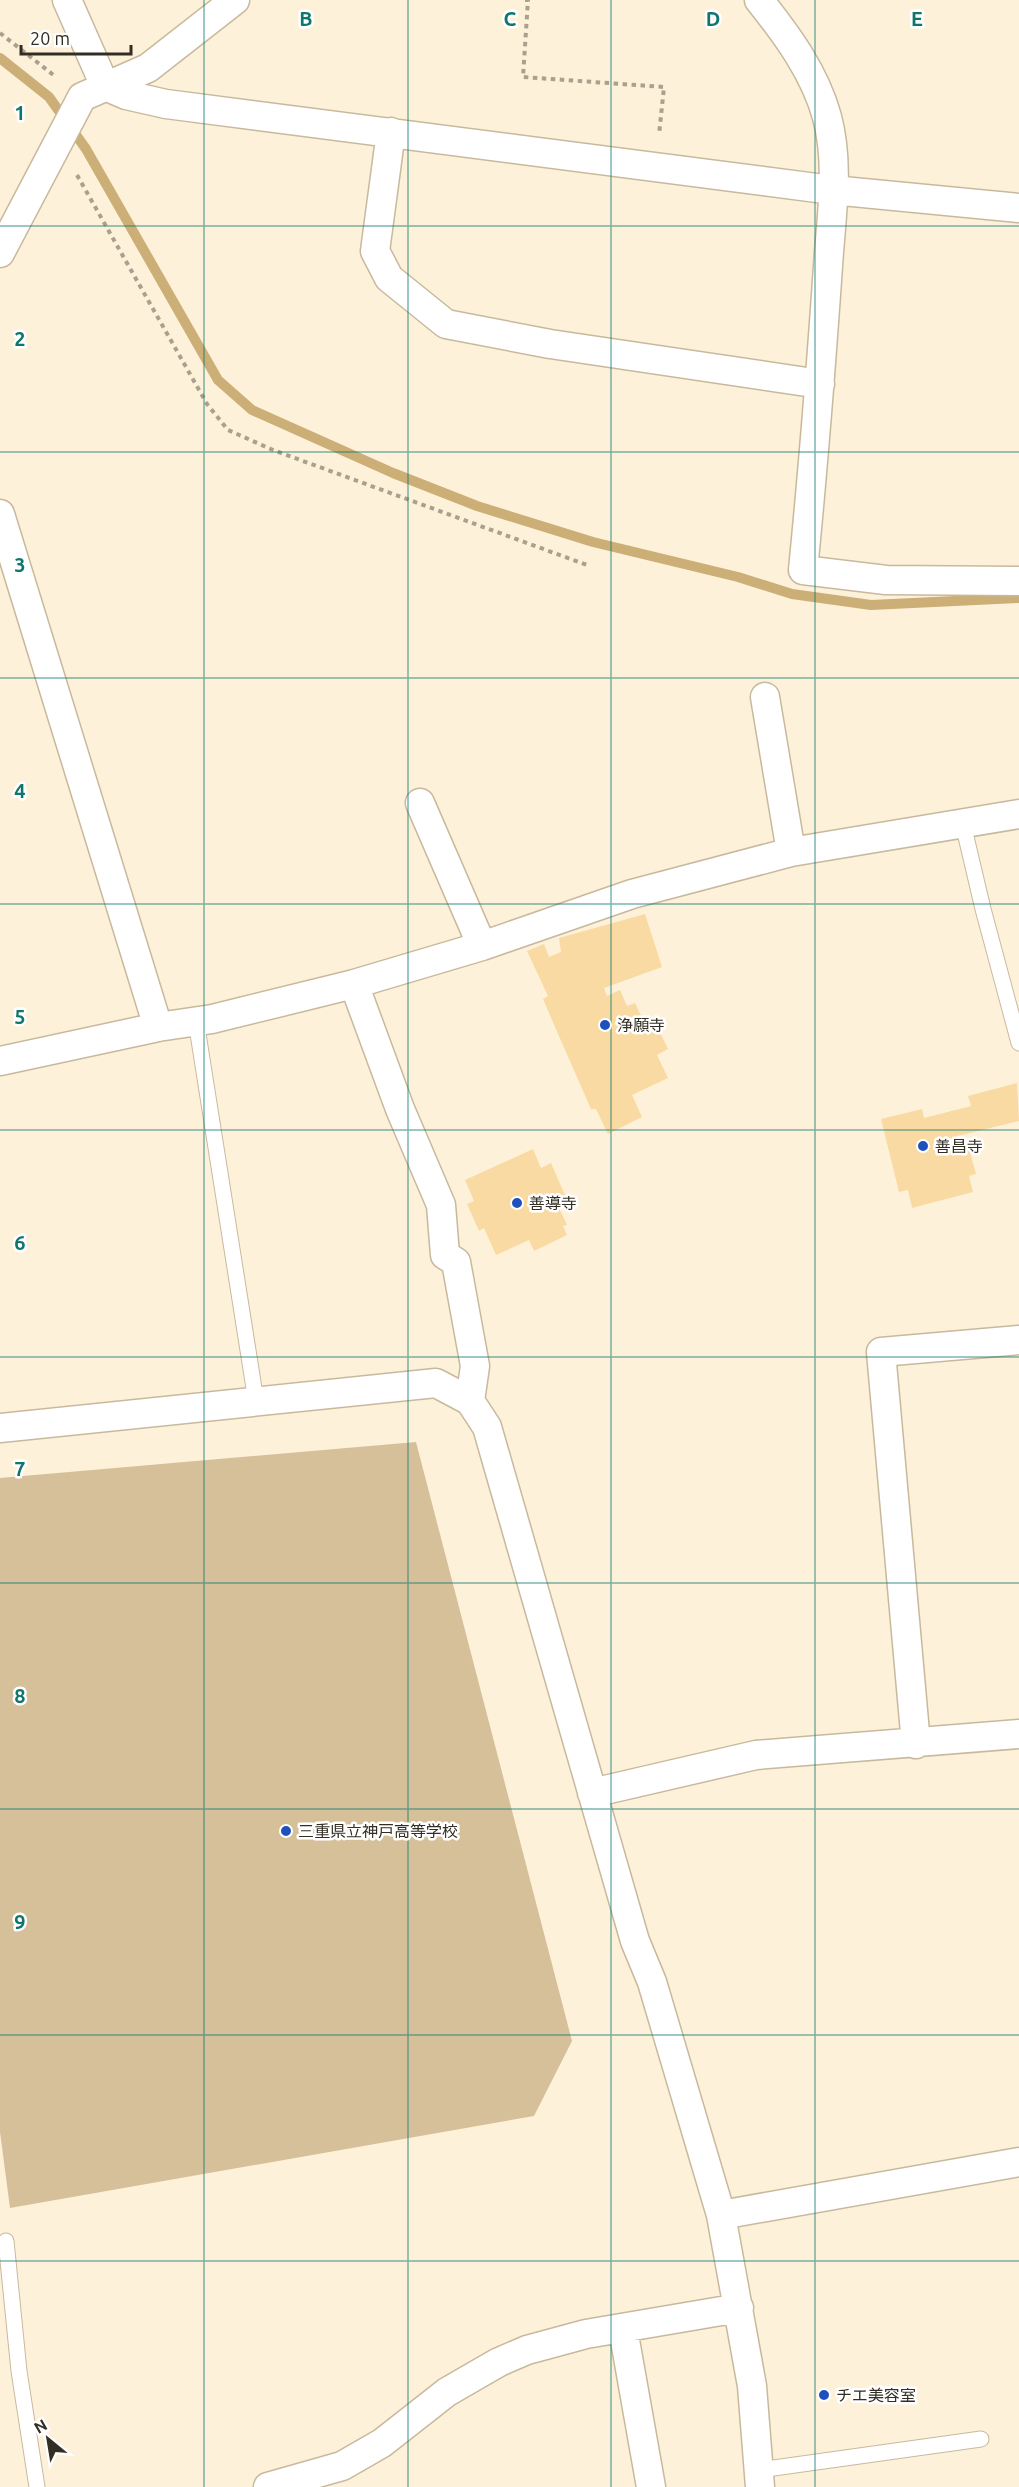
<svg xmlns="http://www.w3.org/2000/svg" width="1019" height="2487" viewBox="0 0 1019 2487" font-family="Ubuntu,'Noto Sans JP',sans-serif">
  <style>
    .green { fill: #d6c099 }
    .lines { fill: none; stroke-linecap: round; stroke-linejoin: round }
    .stream { stroke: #ccae77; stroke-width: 10 }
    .building { fill: #f9daa2 }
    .service-casing { stroke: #c8b99d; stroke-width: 17 }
    .minor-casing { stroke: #c8b99d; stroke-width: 31 }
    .path { stroke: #aaa08e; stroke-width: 4; stroke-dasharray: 4.5 4.5; stroke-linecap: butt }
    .service { stroke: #fff; stroke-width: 15 }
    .minor { stroke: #fff; stroke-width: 28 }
    .grid { fill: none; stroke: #0f766e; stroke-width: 1.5; stroke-opacity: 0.55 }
    .poi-dot { fill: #1e51be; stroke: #fff; stroke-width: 2 }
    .labels { text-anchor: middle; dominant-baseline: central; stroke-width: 5; stroke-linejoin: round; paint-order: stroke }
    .poi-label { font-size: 16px; fill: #332e23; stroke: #fff; text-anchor: start }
    .grid-label { font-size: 20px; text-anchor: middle; font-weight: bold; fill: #0f766e; stroke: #fff; stroke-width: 5; stroke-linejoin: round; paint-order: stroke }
  </style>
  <rect width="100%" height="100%" fill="#fef1da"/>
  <path class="green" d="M416,1442L572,2041L534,2116L10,2208L0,2132V1478Z"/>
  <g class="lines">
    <path class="stream" d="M0,58L49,97L86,149L218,380L252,410L393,473L477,506L593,542L738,577L792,594L871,605L1019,598"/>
  </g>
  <path class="building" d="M645,914L662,967L604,988L607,996L620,990L627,1006L635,1003L644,1022L653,1018L668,1049L657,1055L668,1078L632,1095L642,1117L608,1134L596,1109H591L555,1027L543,999L548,996L527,951L544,944L549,957L561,952L559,938Z
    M1017,1083L1019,1121L957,1136L960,1147L968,1145L976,1174L969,1176L973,1192L912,1208L908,1190L899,1192L881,1119L922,1109L924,1118L971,1106L968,1096Z
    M533,1149L541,1168L551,1163L568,1202L558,1206L567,1225L563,1226L567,1235L534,1251L529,1240L496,1255L484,1228L479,1231L467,1204L474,1201L465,1180Z"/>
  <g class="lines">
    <defs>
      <path id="service" d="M963,824L983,909L1019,1043
        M196,1021L256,1401
        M6,2241L19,2371L37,2487
        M759,2470L981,2439"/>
      <path id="minor" d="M67,0L105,86L126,95L166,104L832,190L1019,208
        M759,0C787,35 815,73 827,117C840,165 831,218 828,266C821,368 813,469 803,570L886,580L1019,581
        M391,132L375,251L389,278L446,324L550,344L820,384
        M0,253L82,97L148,68L235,0
        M0,514L158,1027
        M765,697L791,852
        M420,803L482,946
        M354,984L400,1109L441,1205L445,1255L456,1262L475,1366L470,1401
        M0,1061L158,1027L212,1019L354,984L482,946L632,894L791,852L1019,814
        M0,1428L436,1383L470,1401L487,1427L635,1941L652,1982L721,2215L752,2386L760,2487
        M916,1744L881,1352L1019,1340
        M592,1793L756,1755L1019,1734
        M721,2215L1019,2162
        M623,2329L651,2487
        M268,2487L342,2466L382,2443L447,2392L499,2362L527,2350L586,2334L739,2308"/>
    </defs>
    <use href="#service" class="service-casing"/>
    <use href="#minor" class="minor-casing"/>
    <path class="path" d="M525,0H528L523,77L664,87L659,135
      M0,33L56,77
      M77,175L207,404L228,430L273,450L587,565"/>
    <use href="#service" class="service"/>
    <use href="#minor" class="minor"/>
  </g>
  <path class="grid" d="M204,0V2487M408,0V2487M611,0V2487M815,0V2487M0,226H1019M0,452H1019M0,678H1019M0,904H1019M0,1130H1019M0,1357H1019M0,1583H1019M0,1809H1019M0,2035H1019M0,2261H1019"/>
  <g class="poi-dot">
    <circle cx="605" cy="1025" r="6"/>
    <circle cx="923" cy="1146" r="6"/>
    <circle cx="517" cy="1203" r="6"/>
    <circle cx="286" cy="1831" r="6"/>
    <circle cx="824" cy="2395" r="6"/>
  </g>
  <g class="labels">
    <g class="poi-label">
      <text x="617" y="1025">浄願寺</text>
      <text x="935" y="1146">善昌寺</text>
      <text x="529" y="1203">善導寺</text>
      <text x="298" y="1831">三重県立神戸高等学校</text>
      <text x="836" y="2395">チエ美容室</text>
    </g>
  </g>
  <g class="grid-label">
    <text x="306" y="26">B</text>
    <text x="510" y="26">C</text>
    <text x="713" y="26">D</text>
    <text x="917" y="26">E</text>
    <text x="20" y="120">1</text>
    <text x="20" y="346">2</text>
    <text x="20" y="572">3</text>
    <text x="20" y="798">4</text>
    <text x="20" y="1024">5</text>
    <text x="20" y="1250">6</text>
    <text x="20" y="1476">7</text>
    <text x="20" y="1703">8</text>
    <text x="20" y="1929">9</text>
  </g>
  <g transform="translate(48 2439) rotate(330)" stroke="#ffffff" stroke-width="4.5" paint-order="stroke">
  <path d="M0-4.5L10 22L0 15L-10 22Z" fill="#332e23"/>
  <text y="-9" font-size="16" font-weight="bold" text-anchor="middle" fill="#332e23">N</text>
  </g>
  <path d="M21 45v9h110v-9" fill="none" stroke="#332e23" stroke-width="3"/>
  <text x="30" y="45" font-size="18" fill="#332e23" stroke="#ffffff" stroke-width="4.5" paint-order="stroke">20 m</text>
</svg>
